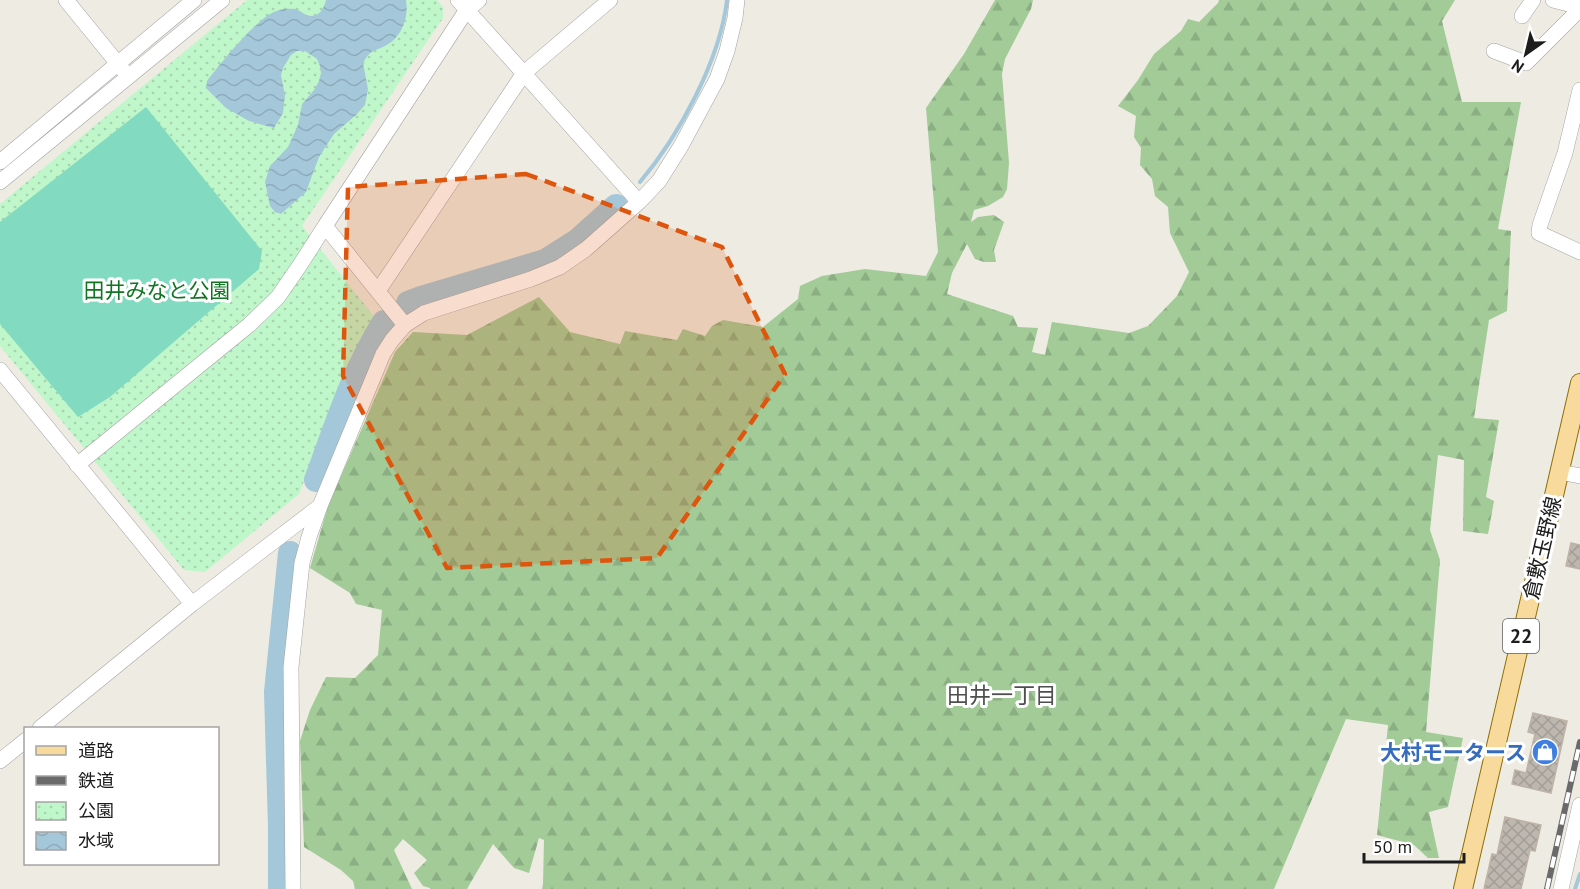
<svg xmlns="http://www.w3.org/2000/svg" width="1580" height="889" viewBox="0 0 1580 889" font-family="'PT Sans','Noto Sans JP',sans-serif">
  <style>
    .forest { fill: url(#forest-firs) }
    .park { fill: url(#park-dots) }
    .pitch { fill: #82dac1 }
    .water { fill: url(#water-waves) }
    .lines { fill: none; stroke-linecap: round; stroke-linejoin: round }
    .stream { stroke: #a4c8d9; stroke-width: 4 }
    .river { stroke: #a4c8d9; stroke-width: 24 }
    .building { fill: url(#building-cross-hatch); stroke: #beb3a5; stroke-width: 1.5 }
    .minor-casing { stroke: #a3a3a3; stroke-width: 16 }
    .major-casing { stroke: #8e6f06; stroke-width: 20 }
    .minor { stroke: #fff; stroke-width: 15 }
    .major { stroke: #f8da9d; stroke-width: 18 }
    .rail-casing { stroke: #6a6a6a; stroke-width: 6 }
    .rail { stroke: #fff; stroke-width: 4; stroke-dasharray: 11; stroke-linecap: butt }
    .marked { fill: #de560d; fill-opacity: 0.2; stroke: #de560d; stroke-width: 4.5; stroke-dasharray: 12 8; stroke-linejoin: round }
    .labels { text-anchor: middle; dominant-baseline: central; stroke-width: 6; stroke-linejoin: round; paint-order: stroke }
    .shield { fill: #fff; stroke: #606060; stroke-width: 1.5 }
    .shield-label { font-size: 20px; font-weight: bold; fill: #1c1c1c }
    .park-label { font-size: 21px; fill: #107522; stroke: #fff }
    .street-label { font-size: 21px; fill: #1c1c1c; stroke: #fff }
    .shop-label { font-size: 21px; font-weight: bold; fill: #366cbe; stroke: #fff; text-anchor: end }
    .neighbourhood-label { font-size: 22px; fill: #4f4f4f; stroke: #fff }
  </style>
  <defs>
    <pattern id="forest-firs" width="22" height="20" patternUnits="userSpaceOnUse" patternTransform="scale(1.5)"><rect width="22" height="20" fill="#a2cb98"/><path d="M5 1l3.5 6h-7zM16 11l3.5 6h-7z" fill="#8bae82"/></pattern>
    <pattern id="park-dots" width="8" height="8" patternUnits="userSpaceOnUse" patternTransform="scale(1.5)"><rect width="8" height="8" fill="#c0f7ca"/><path d="M2 2h.1M6 6h.1" fill="none" stroke="#a4d3ad" stroke-width="1.8" stroke-linecap="round"/></pattern>
    <pattern id="water-waves" width="16" height="10" patternUnits="userSpaceOnUse" patternTransform="scale(1.5)"><rect width="16" height="10" fill="#a4c8d9"/><path d="M0 5q4-4 8 0t8 0" fill="none" stroke="#8dabba"/></pattern>
    <pattern id="building-cross-hatch" width="8" height="8" patternUnits="userSpaceOnUse" patternTransform="scale(1.5)"><rect width="8" height="8" fill="#bdb7af"/><path d="M0 0l8 8M0 8l8-8" fill="none" stroke="#a29d96"/></pattern>
  </defs>
  <rect width="100%" height="100%" fill="#edebe2"/>
  <path class="forest" d="M995,0H1033L1031,9L1005,59L1002,74L1009,163L1007,189L1003,197L988,206L974,210L971,222L978,217L994,215L1004,222L994,250L996,262H984L975,259L967,244L952,273L947,294L1013,316L1018,327L1038,328L1032,352L1045,355L1052,322L1129,333L1148,326L1177,296L1189,272L1170,233L1168,207L1155,196L1152,179L1140,165L1141,148L1134,137L1136,116L1118,106L1138,80L1154,54L1181,31L1188,19L1199,22L1218,3L1219,0H1455L1442,21L1462,102H1521L1498,229L1511,231L1507,311L1489,320L1474,418L1499,420L1486,497L1494,501L1488,534L1463,531L1464,460L1438,455L1430,530L1440,560L1426,732L1463,738L1448,807L1429,812L1439,858H1428L1414,845L1377,835L1388,725L1346,719L1274,889H542L543,884L544,840L539,838L529,873L514,868L493,844L467,889H430V888L423,886L414,873L427,860L403,839L394,850L412,889H355L353,881L341,870L304,847L300,741L310,710L326,677L355,678L378,655L382,610L356,604L350,593L310,568L328,506L395,352L413,332L467,335L539,297L570,332L620,344L625,331L677,340L683,329L705,336L712,326L723,320L763,327L798,299L800,286L822,276L865,269L926,276L938,252L926,108L964,54Z"/>
  <path class="park" d="M247,0H437L443,7V18L302,226L376,319L364,346L310,481H304L299,494L205,572L184,570L0,346V204Z"/>
  <path class="pitch" d="M146,107L262,251L259,269L110,397L78,417L0,324V222Z"/>
  <path class="water" d="M326,0H406C409,17 402,38 385,46C373,52 371,49 363,63L368,89L365,105L356,115L334,134L319,157L306,192L281,214L275,212L270,206L265,182L270,166L288,147L298,125L302,104L314,90L319,81L321,73L320,66L317,59L305,51H297L291,55L283,68L281,75L285,95L283,113L274,128L249,121L226,108L206,88L207,81C220,64 254,22 272,13C278,9 288,8 295,9C300,10 303,14 307,15C318,19 324,9 326,0Z"/>
  <g class="lines">
    <path class="stream" d="M640,182C679,136 720,60 727,0
      M1575,889L1580,874"/>
    <path class="river" d="M408,303L421,298L545,261L578,240L616,206
      M316,480C336,426 353,371 384,322
      M280,889V828L276,692L290,553"/>
  </g>
  <path class="building" d="M1571,543L1580,545V569L1566,566Z
    M1533,713L1567,721L1551,793L1512,784L1515,770L1526,773L1535,734L1528,732Z
    M1505,817L1541,825L1535,851L1530,850L1521,889H1484L1492,854L1497,855Z"/>
  <g class="lines">
    <defs>
      <path id="minor" d="M66,0L123,70
        M458,0L639,202
        M1553,0L1580,7
        M1522,16L1533,0
        M1494,51L1526,63L1580,9
        M1580,90L1565,153L1540,225L1539,233L1580,252
        M0,162L194,0
        M0,182L222,0
        M378,291L524,73L610,0
        M405,325L325,226L466,11L479,0
        M0,370L192,604
        M77,465L249,325L278,297L300,265L325,226
        M1560,472L1580,476
        M40,728L192,604L320,506
        M0,761L26,740
        M293,889L291,667L302,563L309,537L320,506L383,354L392,340L405,325L424,313L531,279L560,267L586,249L639,202L659,181L681,146L717,79L727,51L735,18L737,0
        M1561,889L1580,805"/>
      <path id="major" d="M1463,889L1580,383"/>
    </defs>
    <use href="#minor" class="minor-casing"/>
    <use href="#major" class="major-casing"/>
    <use href="#minor" class="minor"/>
    <use href="#major" class="major"/>
    <defs>
      <path id="rail" d="M1547,889L1580,742"/>
    </defs>
    <use href="#rail" class="rail-casing"/>
    <use href="#rail" class="rail"/>
  </g>
  <path class="marked" d="M526,174L722,247L785,374L657,558L447,568L343,376L348,187Z"/>
  <defs>
    <symbol id="shop-disc" viewBox="-11 -11 22 22"><circle r="9.5" fill="#3f7fe0" stroke="#fff"/><path d="M-5-2.5h2.3a2.7 3.5 0 0 1 5.4 0H5L5.5 6h-11ZM-1.5-2.5h3a1.5 2.3 0 0 0-3 0Z" fill="#fff"/></symbol>
  </defs>
  <g fill-rule="evenodd">
    <use href="#shop-disc" x="1530" y="737" width="30" height="30"/>
  </g>
  <g class="labels">
    <rect class="shield" x="1503" y="619" width="36" height="34" rx="4.5"/>
    <g class="shield-label">
      <text x="1521" y="636">22</text>
    </g>
    <g class="park-label">
      <text x="157" y="290">田井みなと公園</text>
    </g>
    <g class="street-label">
      <text transform="translate(1542 548) rotate(-77)">倉敷玉野線</text>
    </g>
    <g class="shop-label">
      <text x="1526" y="752">大村モータース</text>
    </g>
    <g class="neighbourhood-label">
      <text x="1002" y="695">田井一丁目</text>
    </g>
  </g>
  <rect x="24" y="727" width="195" height="138" fill="#ffffff" stroke="#a4a4a4" stroke-width="1.5"/>
  <rect x="36" y="746" width="30" height="9" fill="#f8da9d" stroke="#a4a4a4" stroke-width="1.5"/>
  <text x="78" y="757" font-size="18" fill="#1c1c1c">道路</text>
  <rect x="36" y="776" width="30" height="9" fill="#6a6a6a" stroke="#a4a4a4" stroke-width="1.5"/>
  <text x="78" y="787" font-size="18" fill="#1c1c1c">鉄道</text>
  <rect x="36" y="802" width="30" height="18" fill="url(#park-dots)" stroke="#a4a4a4" stroke-width="1.5"/>
  <text x="78" y="817" font-size="18" fill="#1c1c1c">公園</text>
  <rect x="36" y="832" width="30" height="18" fill="url(#water-waves)" stroke="#a4a4a4" stroke-width="1.5"/>
  <text x="78" y="847" font-size="18" fill="#1c1c1c">水域</text>
  <g transform="translate(1526 54) rotate(214)" stroke="#ffffff" stroke-width="4.5" paint-order="stroke">
  <path d="M0-4.5L10 22L0 15L-10 22Z" fill="#1c1c1c"/>
  <text y="-9" font-size="16" font-weight="bold" text-anchor="middle" fill="#1c1c1c">N</text>
  </g>
  <path d="M1364 853v9h100v-9" fill="none" stroke="#1c1c1c" stroke-width="3"/>
  <text x="1373" y="853" font-size="18" fill="#1c1c1c" stroke="#ffffff" stroke-width="4.5" paint-order="stroke">50 m</text>
</svg>
